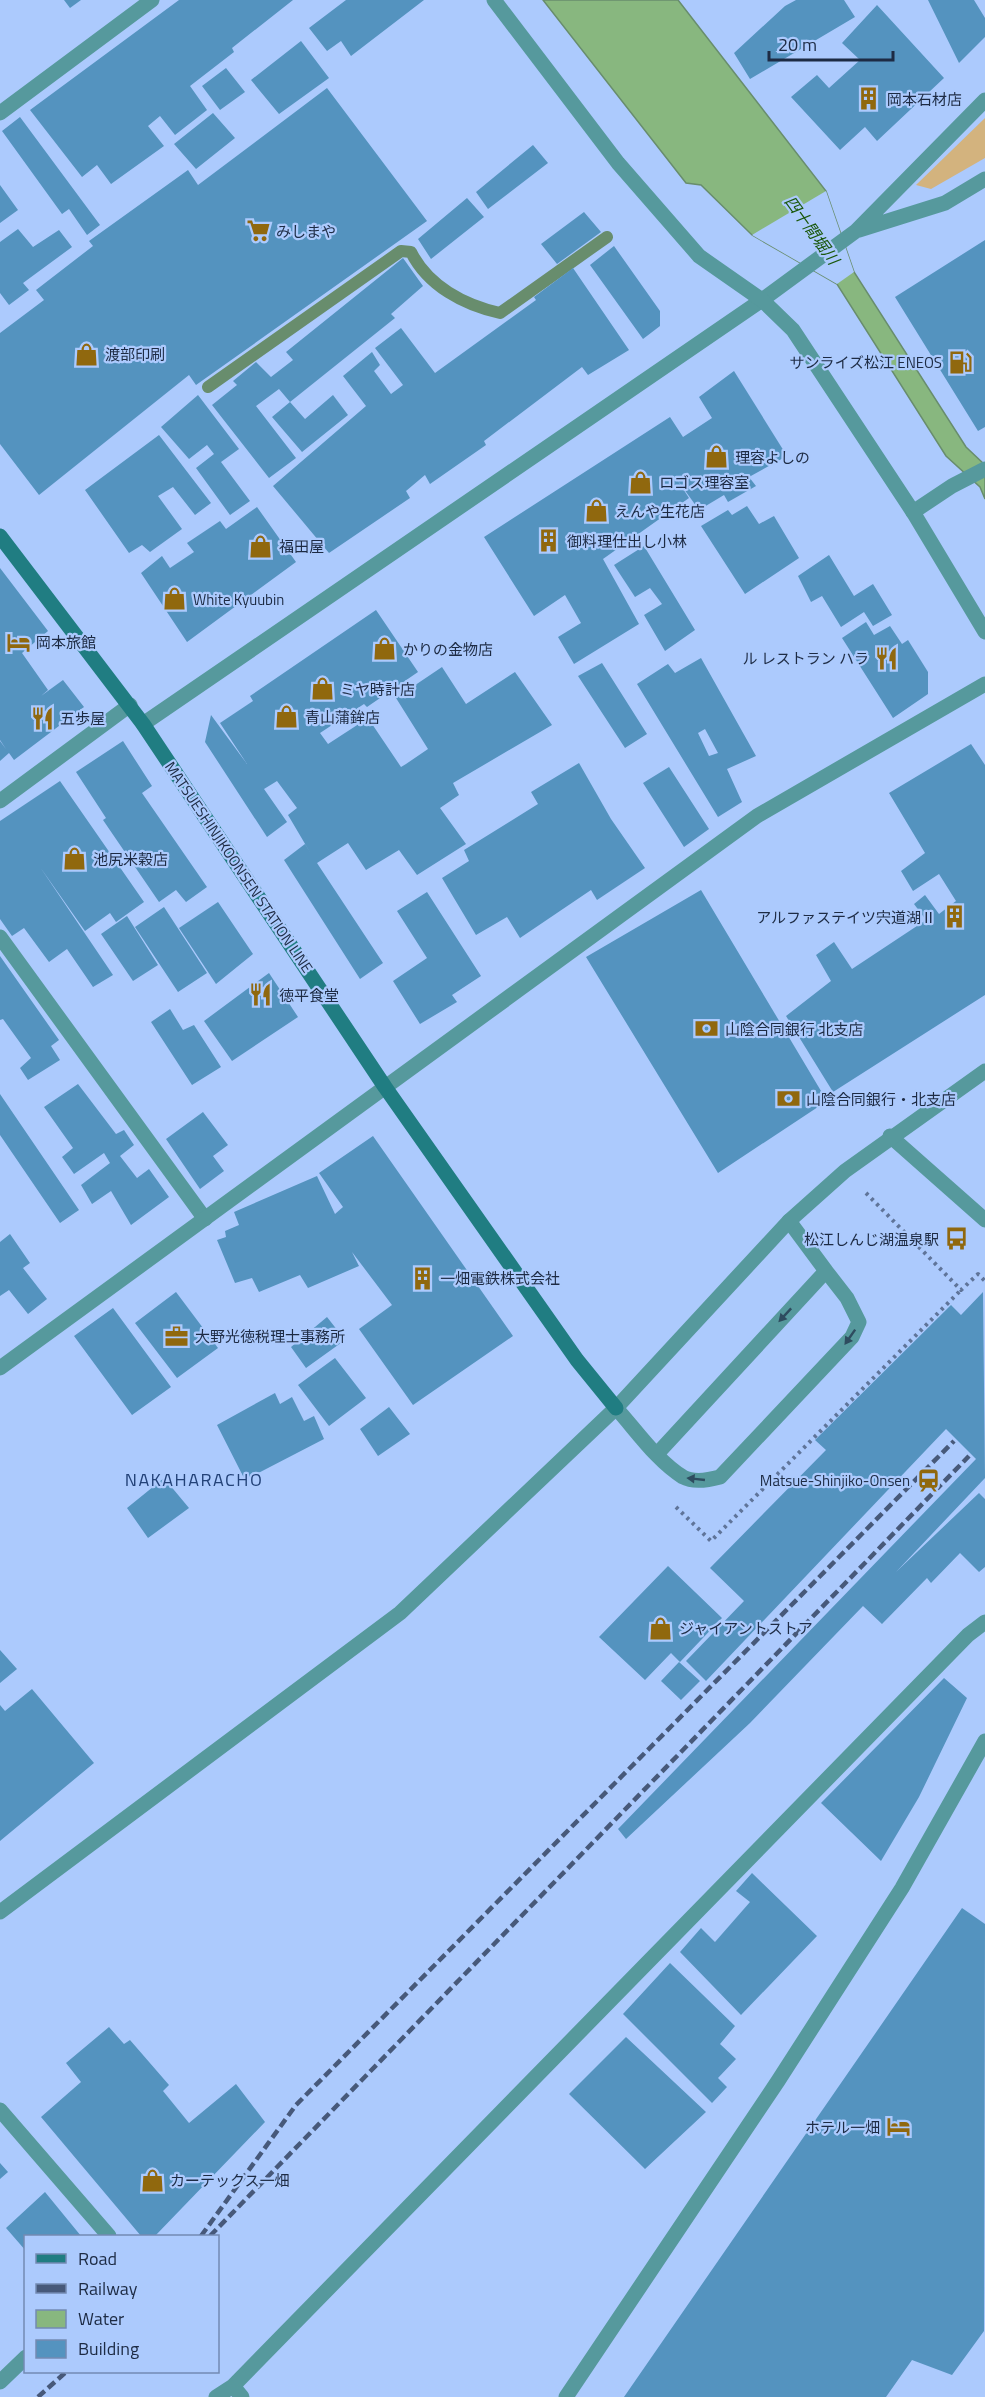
<svg xmlns="http://www.w3.org/2000/svg" width="985" height="2397" viewBox="0 0 985 2397" font-family="'Titillium Web','Noto Sans JP',sans-serif">
  <style>
    .green { fill: #d3b37e }
    .water { fill: #88b77f; stroke: #688d6d; stroke-width: 1.5 }
    .pier { fill: #accafd }
    .lines { fill: none; stroke-linecap: round; stroke-linejoin: round }
    .stream { stroke: #688d6d; stroke-width: 12 }
    .building { fill: #5493bf; fill-rule: evenodd }
    .path { stroke: #5f7499; stroke-width: 4; stroke-dasharray: 3 4.5; stroke-linecap: butt }
    .service { stroke: #56999d; stroke-width: 15 }
    .minor { stroke: #56999d; stroke-width: 15 }
    .tertiary { stroke: #56999d; stroke-width: 15 }
    .secondary { stroke: #207d82; stroke-width: 15 }
    .rail { stroke: #47597a; stroke-width: 4.5; stroke-dasharray: 9 4.5; stroke-linecap: butt }
    .oneway { fill: #2e4c5f }
    .labels { text-anchor: middle; dominant-baseline: central; stroke-width: 4.5; stroke-linejoin: round; paint-order: stroke }
    .poi-label { font-size: 15px; fill: #1d2b44; stroke: #accafd; text-anchor: start }
    .street-label { font-size: 15px; fill: #1d2b44; stroke: #accafd }
    .water-label { font-size: 16px; font-style: italic; fill: #1a580c; stroke: #accafd }
    .quarter-label { font-size: 18px; letter-spacing: 1.5px; fill: #234278; stroke: #accafd }
  </style>
  <rect width="100%" height="100%" fill="#accafd"/>
  <path class="green" d="M985,118V158L931,189L916,185Z"/>
  <path class="water" d="M543,0H678L826,191L854,272L966,447L985,465V499L980,487L946,456L837,284L752,235L701,185L686,183Z"/>
  <path class="pier" d="M826,191L854,272L837,284L752,235Z"/>
  <g class="lines">
    <path class="stream" d="M208,387L401,251L411,252C428,286 464,305 500,313L607,237"/>
  </g>
  <path class="building" d="M64,0H81L70,8Z
    M179,0H293L232,48L234,52L190,86L207,110L175,135L160,116L148,126L164,146L111,184L97,165L82,177L30,110Z
    M346,0H424L351,56L341,41L327,51L309,28Z
    M796,0H844L855,17L750,79L734,53L785,6Z
    M928,0H974L985,18V37L959,63Z
    M877,5L944,78L877,141L865,127L840,150L791,97L817,75L829,88L860,60L842,43Z
    M301,41L329,78L279,114L251,80Z
    M226,68L245,92L220,110L202,86Z
    M327,88L427,221L196,385L189,375L39,495L0,444V333L44,300L36,290L93,246L89,241L188,170L198,185Z
    M213,113L235,138L196,169L174,144Z
    M20,117L100,225L87,235L69,209L62,214L2,131Z
    M533,145L548,163L488,209L476,192Z
    M0,185L18,210L0,223Z
    M467,198L484,217L431,259L418,239Z
    M584,212L601,232L557,264L541,244Z
    M18,229L33,247L59,230L72,247L23,283L29,290L9,305L0,293V242Z
    M985,240V427L978,431L895,297Z
    M614,246L660,311V326L643,339L590,265Z
    M403,258L423,286L391,314L395,318L290,402L279,389L256,406L296,458L269,478L212,405L237,385L233,381L256,362L271,377L293,360L286,352Z
    M573,268L629,350L588,375L582,367L484,441L486,445L430,484L425,475L406,491L410,498L329,553L273,486L366,406L343,376L372,352L380,365L374,371L391,394L403,385L375,348L401,328L435,373L536,300L534,297Z
    M734,371L787,456L749,477L756,486L728,502L724,495L699,510L676,478L689,498L603,559L639,624L574,664L558,637L581,623L565,595L534,616L484,537L670,417L683,437L712,418L699,397Z
    M198,395L239,449L221,462L250,501L230,515L196,468L214,454L207,445L189,459L161,427Z
    M333,395L348,415L302,452L272,417L290,402L305,419Z
    M159,435L211,503L195,515L173,487L158,496L182,529L150,552L142,545L129,553L85,490Z
    M747,506L759,524L774,516L799,558L745,594L701,526L728,510L732,515Z
    M257,507L296,562L187,642L141,573L162,556L170,568L194,552L187,543L220,521L226,529Z
    M644,546L695,630L665,651L644,615L662,604L650,588L635,597L614,565Z
    M829,555L854,596L873,584L892,615L873,626L864,612L841,627L822,596L811,602L798,576Z
    M0,568L48,631L22,653L48,690L41,696L63,680L84,707L14,760L9,753L0,761V741L6,749L0,740Z
    M376,610L418,672L367,707L364,704L320,733L328,744L368,718L401,767L406,764L428,749L396,698L442,667L466,704L515,672L552,725L453,783L459,795L440,808L466,844L417,875L399,850L366,870L348,843L317,863L383,963L360,979L284,860L305,844L311,854L288,815L297,808L277,781L264,789L287,822L267,837L205,742L211,715L247,764L220,723L253,701L250,696Z
    M866,622L874,635L890,626L902,644L908,640L928,672V694L893,718L842,638Z
    M701,658L756,756L727,769L742,802L718,817L637,684L668,664L675,673ZM705,729L718,753L709,756L698,733Z
    M602,663L647,734L625,748L578,676Z
    M123,741L152,786L142,793L207,887L186,902L176,890L159,902L103,820L106,818L76,772Z
    M971,744L985,765V995L833,1092L786,1016L831,981L816,955L834,942L852,969L926,920L914,904L925,895L939,914L956,901L939,874L913,891L901,871L925,853L889,793Z
    M579,763L611,819L645,868L597,900L591,890L520,938L507,917L476,935L442,878L469,861L464,850L538,804L531,792Z
    M669,767L709,829L684,847L643,783Z
    M60,781L144,902L116,922L110,913L85,931L40,867L113,975L93,987L67,949L49,962L24,928L12,936L0,919V821Z
    M701,890L827,1101L718,1173L586,957Z
    M427,892L481,976L452,995L457,1002L420,1024L393,981L427,958L397,911Z
    M218,902L253,954L216,984L179,928Z
    M164,907L207,973L178,992L135,927Z
    M127,916L158,965L133,981L101,934Z
    M0,956L59,1040L51,1046L60,1060L28,1080L20,1068L31,1058L3,1019L0,1020Z
    M269,973L298,1017L232,1061L204,1021Z
    M170,1009L183,1030L194,1025L221,1067L192,1085L151,1022Z
    M78,1084L116,1134L124,1130L134,1145L120,1156L137,1178L149,1169L169,1197L131,1225L111,1191L92,1204L81,1185L110,1163L104,1153L74,1174L62,1157L73,1148L44,1107Z
    M0,1094L79,1210L60,1223L0,1135Z
    M203,1112L228,1145L213,1156L224,1171L200,1189L166,1139Z
    M373,1136L513,1336L413,1405L359,1329L392,1305L352,1252L359,1266L308,1288L300,1275L259,1292L252,1278L235,1283L217,1240L226,1237L225,1231L239,1225L234,1212L317,1176L335,1214L343,1207L319,1173Z
    M10,1234L30,1263L23,1268L47,1299L28,1314L9,1290L0,1296V1242Z
    M176,1292L218,1348L177,1378L135,1323Z
    M983,1292L985,1478L896,1572L979,1493L985,1499V1567L979,1572L960,1553L931,1583L927,1578L882,1624L863,1606L750,1723L626,1839L618,1829L976,1459L946,1429L706,1681L686,1661L744,1601L710,1568L826,1450L815,1440L951,1305L961,1315Z
    M113,1308L171,1387L132,1415L74,1336Z
    M327,1317L345,1340L306,1368L291,1347Z
    M335,1358L366,1398L329,1426L298,1385Z
    M275,1393L280,1404L292,1397L304,1421L314,1416L324,1439L245,1480L217,1425Z
    M389,1407L410,1434L378,1456L360,1429Z
    M164,1478L189,1508L148,1538L127,1508Z
    M668,1566L722,1618L680,1662L671,1653L645,1680L599,1637Z
    M0,1650L17,1669L0,1683Z
    M679,1662L700,1681L681,1700L661,1681Z
    M944,1678L967,1698L919,1797L881,1861L821,1803Z
    M32,1689L94,1763L0,1841V1705L5,1711Z
    M752,1873L817,1936L741,2015L680,1952L701,1928L715,1942L750,1902L736,1891Z
    M962,1908L985,1924L984,2331L952,2375L912,2360L886,2397H624Z
    M670,1963L735,2026L720,2044L736,2059L718,2078L727,2087L712,2103L623,2014Z
    M109,2027L124,2044L130,2040L169,2085L163,2091L189,2123L236,2084L265,2122L155,2236H141L41,2117L81,2082L66,2063Z
    M626,2037L706,2112L645,2169L569,2094Z
    M0,2163L8,2172L0,2179Z
    M45,2192L81,2236H26V2251L6,2228Z"/>
  <g class="lines">
    <path class="path" d="M866,1193L961,1290L978,1274L985,1281
      M676,1507L711,1541L961,1290"/>
    <path class="service" d="M0,937L205,1219
      M890,1136L985,1220
      M616,1408C636,1430 657,1461 683,1477C694,1483 709,1480 720,1477L852,1337L859,1322L847,1298L826,1271
      M657,1454L826,1271L789,1221"/>
    <path class="minor" d="M0,113L152,0
      M859,230L945,203L985,179
      M913,512L952,486L985,469
      M143,724L762,300L856,231L985,100
      M0,801L130,705
      M0,1368L757,816L985,684
      M0,2110L109,2236
      M0,2382L26,2357
      M233,2386L968,1635L985,1622
      M216,2397L233,2386L242,2397"/>
    <path class="tertiary" d="M494,0L618,163L699,256L762,300L793,330L913,512L985,632
      M0,1912L400,1613L616,1408L789,1221L845,1171L985,1071
      M566,2397L778,2081L902,1888L985,1741"/>
    <path class="secondary" d="M0,536L143,724L385,1087L577,1360L616,1408"/>
    <path class="rail" d="M201,2236L296,2105L954,1441
      M210,2236L969,1456
      M38,2397L66,2372"/>
  </g>
  <defs><path id="oneway-solid" d="M-6-.8H1V-3.2L6.5 0L1 3.2V.8H-6Z" transform="scale(1.5)"/></defs>
  <g class="oneway">
    <use href="#oneway-solid" transform="translate(785 1315) rotate(133)"/>
    <use href="#oneway-solid" transform="translate(850 1337) rotate(125)"/>
    <use href="#oneway-solid" transform="translate(696 1479) rotate(-174)"/>
  </g>
  <defs>
    <symbol id="building-bare" viewBox="-9 -9 18 18"><path d="M-4-6H4V6H1V3H-1V6H-4ZM-2.5-4.3h1.7v1.8h-1.7ZM.8-4.3h1.7v1.8H.8ZM-2.5-1h1.7V.8h-1.7ZM.8-1h1.7V.8H.8Z" fill="#90680e" stroke="#accafd" stroke-width="2.5" paint-order="stroke"/></symbol>
    <symbol id="supermarket-bare" viewBox="-9 -9 18 18"><path d="M-6-5.5h2.5l.6 2H6L4.5 2H-2.5L-4.4-4H-6ZM-1.5 3.2a1.3 1.3 0 1 0 .1 0ZM3 3.2a1.3 1.3 0 1 0 .1 0Z" fill="#90680e" stroke="#accafd" stroke-width="2.5" paint-order="stroke"/></symbol>
    <symbol id="shop-bare" viewBox="-9 -9 18 18"><path d="M-5-2.5h2.3a2.7 3.5 0 0 1 5.4 0H5L5.5 6h-11ZM-1.5-2.5h3a1.5 2.3 0 0 0-3 0Z" fill="#90680e" stroke="#accafd" stroke-width="2.5" paint-order="stroke"/></symbol>
    <symbol id="fuel-bare" viewBox="-9 -9 18 18"><path d="M-5.5-6h7V0h2V4h1.3V-2.5L3-4.5l.8-.8L6-3V5H2.5V1h-1V6h-7ZM-4.2-4.7v3.2H.2V-4.7Z" fill="#90680e" stroke="#accafd" stroke-width="2.5" paint-order="stroke"/></symbol>
    <symbol id="hotel-bare" viewBox="-9 -9 18 18"><path d="M-6-4.5h1.5V1H6V5H4.5V3h-9V5H-6ZM-4 0a1.8 1.8 0 1 1 3.6 0ZM.5 0V-2.5h3Q6-2.5 6 0Z" fill="#90680e" stroke="#accafd" stroke-width="2.5" paint-order="stroke"/></symbol>
    <symbol id="restaurant-bare" viewBox="-9 -9 18 18"><path d="M-5-6h1v4h1v-4h1v4h1v-4h1v5L-1.5 .5V6h-2V.5L-5-1ZM5-6V6H3V1.5H1.5Q1.5-4 5-6Z" fill="#90680e" stroke="#accafd" stroke-width="2.5" paint-order="stroke"/></symbol>
    <symbol id="bank-bare" viewBox="-9 -9 18 18"><path d="M-6-4H6V4H-6ZM0-2.3a2.3 2.3 0 1 0 0 4.6a2.3 2.3 0 1 0 0-4.6Z" fill="#90680e" stroke="#accafd" stroke-width="2.5" paint-order="stroke"/></symbol>
    <symbol id="bus-bare" viewBox="-9 -9 18 18"><path d="M-5-6H5V4H4V6H2V4H-2V6H-4V4H-5ZM-3.5-4V0h7V-4ZM-3.5 1.2v1.5H-2V1.2ZM2 1.2v1.5H3.5V1.2Z" fill="#90680e" stroke="#accafd" stroke-width="2.5" paint-order="stroke"/></symbol>
    <symbol id="office-bare" viewBox="-9 -9 18 18"><path d="M-6-3h4V-5.5h4V-3h4V5H-6ZM-1-4.5V-3h2v-1.5ZM-6 0V1H6V0Z" fill="#90680e" stroke="#accafd" stroke-width="2.5" paint-order="stroke"/></symbol>
    <symbol id="station-bare" viewBox="-9 -9 18 18"><path d="M-3-6H3Q5-6 5-4V2Q5 4 3 4L4.5 6H3L1.5 4h-3L-3 6H-4.5L-3 4Q-5 4-5 2V-4Q-5-6-3-6ZM-3.5-4v3h7v-3ZM-3.5 1v1.5H-2V1ZM2 1v1.5H3.5V1Z" fill="#90680e" stroke="#accafd" stroke-width="2.5" paint-order="stroke"/></symbol>
  </defs>
  <g fill-rule="evenodd">
    <use href="#building-bare" x="852" y="82" width="33" height="33"/>
    <use href="#supermarket-bare" x="242" y="214" width="33" height="33"/>
    <use href="#shop-bare" x="70" y="338" width="33" height="33"/>
    <use href="#fuel-bare" x="944" y="346" width="33" height="33"/>
    <use href="#shop-bare" x="700" y="440" width="33" height="33"/>
    <use href="#shop-bare" x="624" y="466" width="33" height="33"/>
    <use href="#shop-bare" x="580" y="494" width="33" height="33"/>
    <use href="#building-bare" x="532" y="524" width="33" height="33"/>
    <use href="#shop-bare" x="244" y="530" width="33" height="33"/>
    <use href="#shop-bare" x="158" y="582" width="33" height="33"/>
    <use href="#hotel-bare" x="2" y="626" width="33" height="33"/>
    <use href="#shop-bare" x="368" y="632" width="33" height="33"/>
    <use href="#restaurant-bare" x="870" y="642" width="33" height="33"/>
    <use href="#shop-bare" x="306" y="672" width="33" height="33"/>
    <use href="#shop-bare" x="270" y="700" width="33" height="33"/>
    <use href="#restaurant-bare" x="26" y="702" width="33" height="33"/>
    <use href="#shop-bare" x="58" y="842" width="33" height="33"/>
    <use href="#building-bare" x="938" y="900" width="33" height="33"/>
    <use href="#restaurant-bare" x="244" y="978" width="33" height="33"/>
    <use href="#bank-bare" x="690" y="1012" width="33" height="33"/>
    <use href="#bank-bare" x="772" y="1082" width="33" height="33"/>
    <use href="#bus-bare" x="940" y="1222" width="33" height="33"/>
    <use href="#building-bare" x="406" y="1262" width="33" height="33"/>
    <use href="#office-bare" x="160" y="1320" width="33" height="33"/>
    <use href="#station-bare" x="912" y="1464" width="33" height="33"/>
    <use href="#shop-bare" x="644" y="1612" width="33" height="33"/>
    <use href="#hotel-bare" x="882" y="2110" width="33" height="33"/>
    <use href="#shop-bare" x="136" y="2164" width="33" height="33"/>
  </g>
  <g class="labels">
    <g class="poi-label">
      <text x="887" y="99">岡本石材店</text>
      <text x="276" y="231">みしまや</text>
      <text x="105" y="354">渡部印刷</text>
      <text x="942" y="362" text-anchor="end">サンライズ松江 ENEOS</text>
      <text x="735" y="457">理容よしの</text>
      <text x="659" y="482">ロゴス理容室</text>
      <text x="615" y="511">えんや生花店</text>
      <text x="567" y="541">御料理仕出し小林</text>
      <text x="279" y="546">福田屋</text>
      <text x="193" y="599">White Kyuubin</text>
      <text x="36" y="642">岡本旅館</text>
      <text x="403" y="649">かりの金物店</text>
      <text x="869" y="658" text-anchor="end">ル レストラン ハラ</text>
      <text x="340" y="689">ミヤ時計店</text>
      <text x="305" y="717">青山蒲鉾店</text>
      <text x="60" y="718">五歩屋</text>
      <text x="93" y="859">池尻米穀店</text>
      <text x="936" y="917" text-anchor="end">アルファステイツ宍道湖Ⅱ</text>
      <text x="279" y="995">徳平食堂</text>
      <text x="725" y="1029">山陰合同銀行 北支店</text>
      <text x="806" y="1099">山陰合同銀行・北支店</text>
      <text x="939" y="1239" text-anchor="end">松江しんじ湖温泉駅</text>
      <text x="440" y="1278">一畑電鉄株式会社</text>
      <text x="195" y="1336">大野光徳税理士事務所</text>
      <text x="910" y="1480" text-anchor="end">Matsue-Shinjiko-Onsen</text>
      <text x="679" y="1628">ジャイアントストア</text>
      <text x="880" y="2127" text-anchor="end">ホテル一畑</text>
      <text x="170" y="2180">カーテックス一畑</text>
    </g>
    <g class="street-label">
      <text transform="translate(239 867) rotate(56)">MATSUESHINJIKOONSEN STATION LINE</text>
    </g>
    <g class="water-label">
      <text transform="translate(812 230) rotate(54)">四十間堀川</text>
    </g>
    <g class="quarter-label">
      <text x="194" y="1479">NAKAHARACHO</text>
    </g>
  </g>
  <rect x="24" y="2235" width="195" height="138" fill="#accafd" stroke="#738ab3" stroke-width="1.5"/>
  <rect x="36" y="2254" width="30" height="9" fill="#207d82" stroke="#738ab3" stroke-width="1.5"/>
  <text x="78" y="2265" font-size="18" fill="#1d2b44">Road</text>
  <rect x="36" y="2284" width="30" height="9" fill="#47597a" stroke="#738ab3" stroke-width="1.5"/>
  <text x="78" y="2295" font-size="18" fill="#1d2b44">Railway</text>
  <rect x="36" y="2310" width="30" height="18" fill="#88b77f" stroke="#738ab3" stroke-width="1.5"/>
  <text x="78" y="2325" font-size="18" fill="#1d2b44">Water</text>
  <rect x="36" y="2340" width="30" height="18" fill="#5493bf" stroke="#738ab3" stroke-width="1.5"/>
  <text x="78" y="2355" font-size="18" fill="#1d2b44">Building</text>
  <path d="M769 51v9h124v-9" fill="none" stroke="#1d2b44" stroke-width="3"/>
  <text x="778" y="51" font-size="18" fill="#1d2b44" stroke="#accafd" stroke-width="4.5" paint-order="stroke">20 m</text>
</svg>
